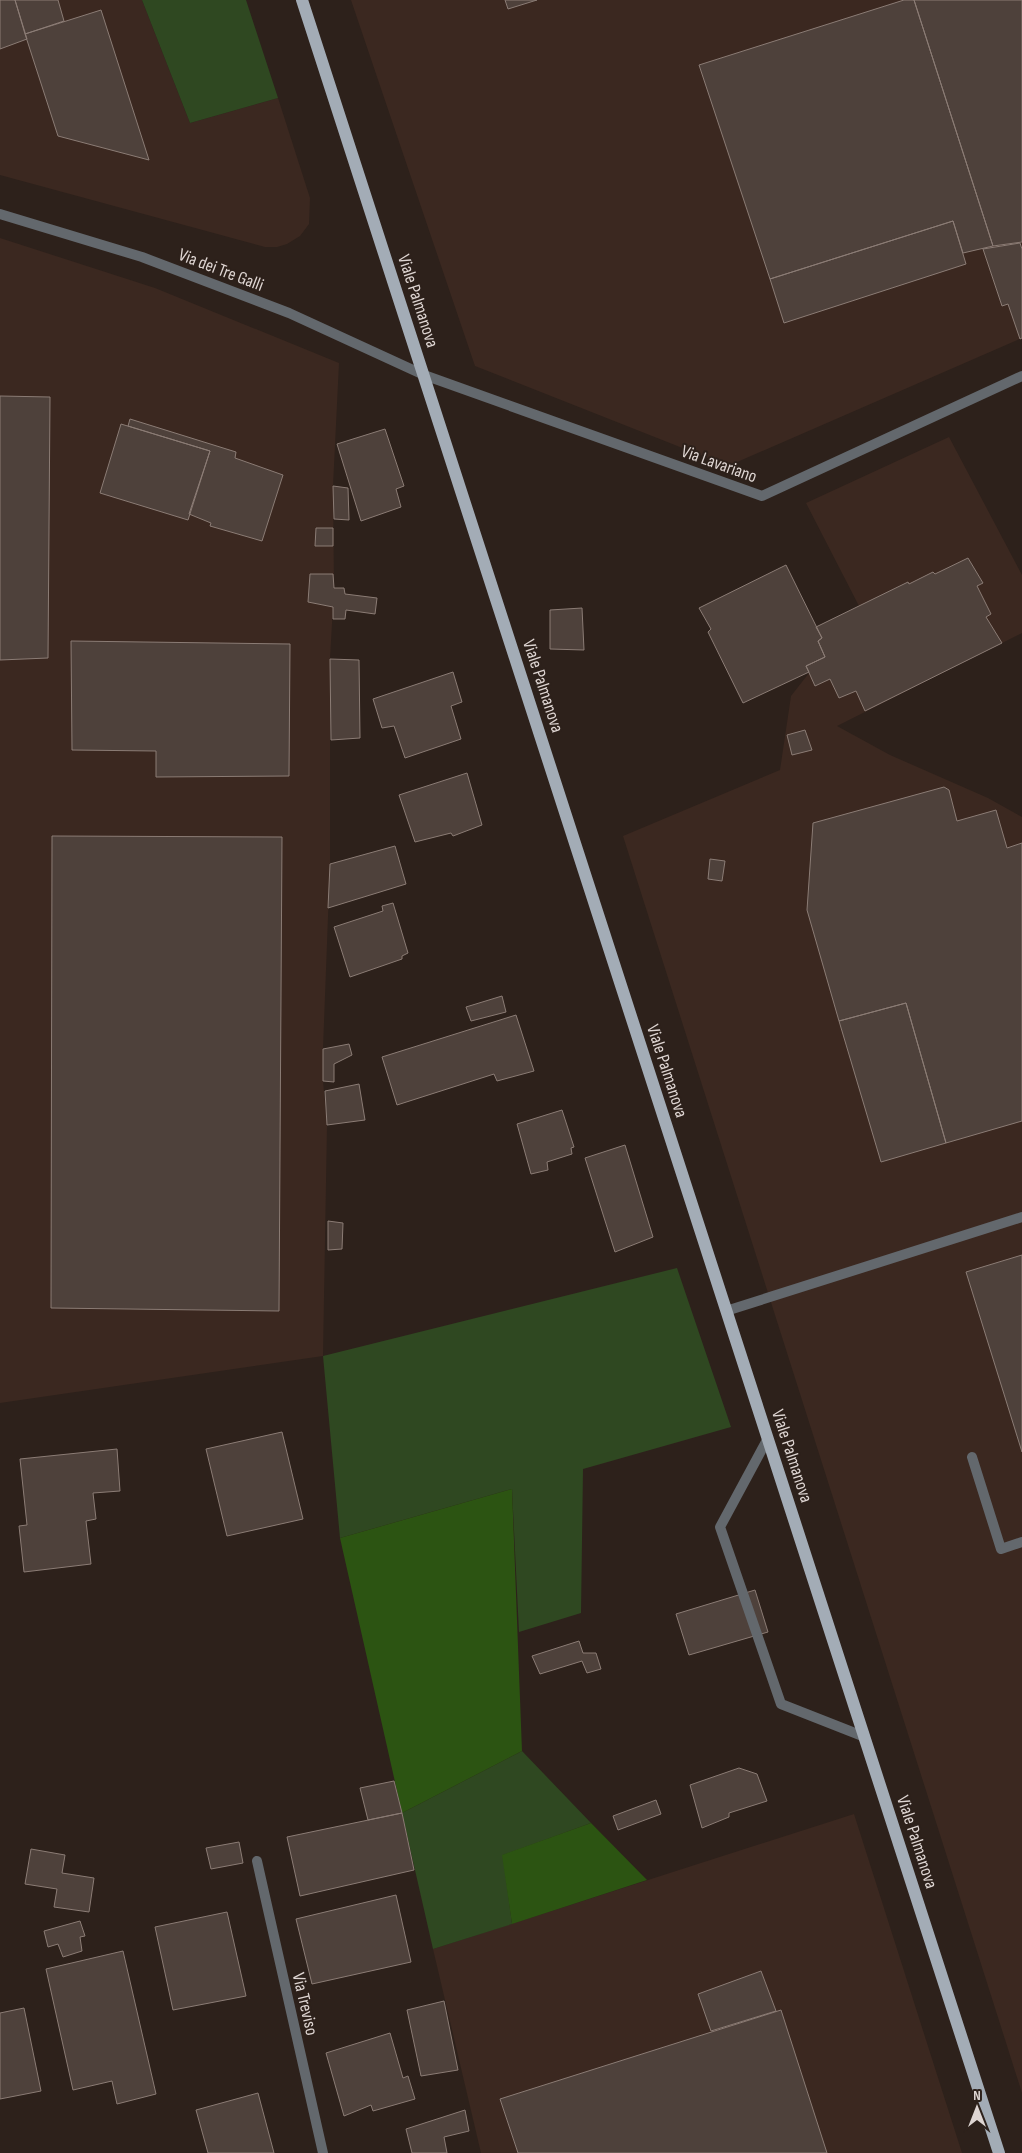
<svg xmlns="http://www.w3.org/2000/svg" width="1022" height="2153" viewBox="0 0 1022 2153" font-family="'Sofia Sans Condensed',sans-serif">
  <style>
    .built { fill: #3b2820 }
    .green { fill: #2f4821 }
    .forest { fill: #2c5412 }
    .building { fill: #4e413b; stroke: #8b7c75 }
    .lines { fill: none; stroke-linecap: round; stroke-linejoin: round }
    .service { stroke: #63686d; stroke-width: 10 }
    .minor { stroke: #63686d; stroke-width: 10 }
    .primary { stroke: #a3acb6; stroke-width: 12 }
    .labels { text-anchor: middle; dominant-baseline: central; stroke-width: 4; stroke-linejoin: round; paint-order: stroke }
    .street-label { font-size: 18px; fill: #ded5d2; stroke: #2d211b }
  </style>
  <rect width="100%" height="100%" fill="#2d211b"/>
  <path class="built" d="M0,0H142L190,123L278,98L310,198L309,224L300,236L287,244L277,247H265L0,175Z
    M351,0H1022V338L728,466L475,366Z
    M0,238L155,288L339,363L333,486L334,588L330,659V864L323,1049V1081L327,1125L323,1356L0,1403Z
    M949,437L1022,575V633L837,726L890,755L988,798L1022,817V2093L623,836L780,770L791,696L809,673L806,666L816,627L859,606L806,503Z
    M854,1814L962,2153H481L433,1949Z"/>
  <path class="green" d="M142,0H246L278,98L190,123Z
    M677,1268L731,1427L583,1469L581,1613L519,1632L512,1489L340,1538L323,1356Z
    M522,1751L591,1823L503,1855L512,1924L433,1949L402,1813Z"/>
  <path class="forest" d="M512,1489L522,1751L402,1813L340,1538Z
    M591,1823L647,1880L512,1924L502,1855Z"/>
  <path class="building" d="M0,0H15L27,39L0,49Z
    M15,0H58L64,21L25,34Z
    M505,0H537L508,9Z
    M904,0H914L993,246L963,253L953,221L770,279L699,65Z
    M914,0H1022V242L993,246Z
    M101,10L149,160L58,136L25,34Z
    M953,221L966,264L784,323L770,279Z
    M1020,243L1022,249V338L1020,339L1008,304L1002,306L983,249Z
    M0,396L50,397L48,658L0,660Z
    M130,419L236,452L235,458L283,475L262,541L210,526L211,523L189,514L210,451L128,426Z
    M121,424L210,451L188,520L100,493Z
    M385,429L404,486L396,489L401,507L361,521L337,444Z
    M333,486L348,488L349,520L334,519Z
    M316,528H333V546H315Z
    M968,558L983,583L977,586L991,614L986,617L1002,643L865,711L856,691L839,698L830,679L815,686L806,666L825,657L818,641L822,638L816,627L908,582L909,584L933,572L935,574Z
    M786,565L822,638L818,641L825,657L806,666L809,672L743,703L708,632L711,629L699,608Z
    M310,574H333L334,588H344L345,594L377,598L375,614L346,610L345,619H333V607L308,602Z
    M582,608L584,650L550,649V610Z
    M71,641L290,644L289,776L156,777V751L72,750Z
    M330,659L359,660L360,738L331,740Z
    M453,672L462,702L451,706L461,739L405,758L394,726L382,728L373,699Z
    M805,730L812,750L792,755L787,735Z
    M467,773L482,825L453,836L451,833L415,842L399,795Z
    M944,787L949,790L957,821L996,810L1007,848L1022,843V1121L946,1143L906,1003L839,1021L807,910L813,823Z
    M52,836L282,837L279,1311L51,1308Z
    M395,846L406,884L328,908L330,864Z
    M710,859L725,861L722,881L708,879Z
    M393,903L408,953L402,956V959L350,977L334,927L383,911L382,906Z
    M502,996L506,1012L471,1021L466,1007Z
    M906,1003L946,1143L881,1162L839,1021Z
    M516,1015L534,1071L497,1081L494,1074L397,1105L382,1057Z
    M349,1044L352,1055L334,1064V1082L323,1081V1049Z
    M359,1084L365,1120L327,1125L325,1091Z
    M562,1110L574,1147L571,1148L572,1154L547,1162L548,1170L531,1174L517,1124Z
    M625,1145L653,1237L615,1252L585,1158Z
    M328,1221L343,1223L342,1249L328,1250Z
    M1022,1255V1452L966,1272Z
    M282,1432L303,1519L227,1536L206,1449Z
    M117,1449L120,1491L93,1493L96,1519L86,1521L91,1564L24,1572L19,1526L27,1525L20,1459Z
    M755,1590L768,1632L689,1655L676,1614Z
    M579,1641L583,1653H596L601,1669L587,1673L582,1661L540,1674L532,1656Z
    M739,1768L757,1774L767,1801L729,1813V1817L702,1828L690,1785Z
    M394,1781L402,1813L368,1820L360,1788Z
    M656,1800L661,1814L618,1830L613,1816Z
    M402,1813L414,1870L300,1896L287,1837Z
    M239,1842L243,1863L211,1869L206,1848Z
    M31,1849L65,1855L62,1873L94,1878L89,1912L54,1907L57,1889L25,1884Z
    M396,1895L411,1962L312,1984L296,1919Z
    M227,1912L246,1996L173,2010L155,1927Z
    M80,1921L85,1936L80,1937L82,1951L63,1957L58,1944L48,1947L44,1931Z
    M123,1951L156,2094L117,2104L112,2081L73,2090L46,1969Z
    M761,1971L776,2011L711,2031L698,1994Z
    M444,2001L458,2070L421,2076L407,2010Z
    M24,2008L41,2091L0,2099V2013Z
    M781,2010L827,2153H518L500,2099Z
    M390,2033L403,2078L408,2076L415,2099L373,2111L371,2105L344,2116L326,2053Z
    M258,2093L274,2153H208L196,2110Z
    M465,2110L469,2131L444,2137L447,2153H412L406,2129Z"/>
  <g class="lines">
    <path class="service" d="M726,1311L1022,1217
      M768,1438L720,1527L781,1704L865,1737
      M972,1457L1001,1549L1022,1542"/>
    <path class="minor" d="M0,214L142,257L289,313L424,375L762,496L1022,376
      M257,1861L323,2153"/>
    <path class="primary" d="M302,0L999,2153"/>
  </g>
  <g class="labels">
    <g class="street-label">
      <text transform="translate(221 270) rotate(21)">Via dei Tre Galli</text>
      <text transform="translate(418 301) rotate(72)">Viale Palmanova</text>
      <text transform="translate(719 464) rotate(20)">Via Lavariano</text>
      <text transform="translate(543 686) rotate(72)">Viale Palmanova</text>
      <text transform="translate(667 1071) rotate(72)">Viale Palmanova</text>
      <text transform="translate(792 1456) rotate(72)">Viale Palmanova</text>
      <text transform="translate(917 1842) rotate(72)">Viale Palmanova</text>
      <text transform="translate(305 2004) rotate(77)">Via Treviso</text>
    </g>
  </g>
  <g transform="translate(977 2108)" stroke="#2d211b" stroke-width="4" paint-order="stroke">
  <path d="M0-4L9 19L0 12L-9 19Z" fill="#ded5d2"/>
  <text y="-8" font-size="14" font-weight="bold" text-anchor="middle" fill="#ded5d2">N</text>
  </g>
</svg>
